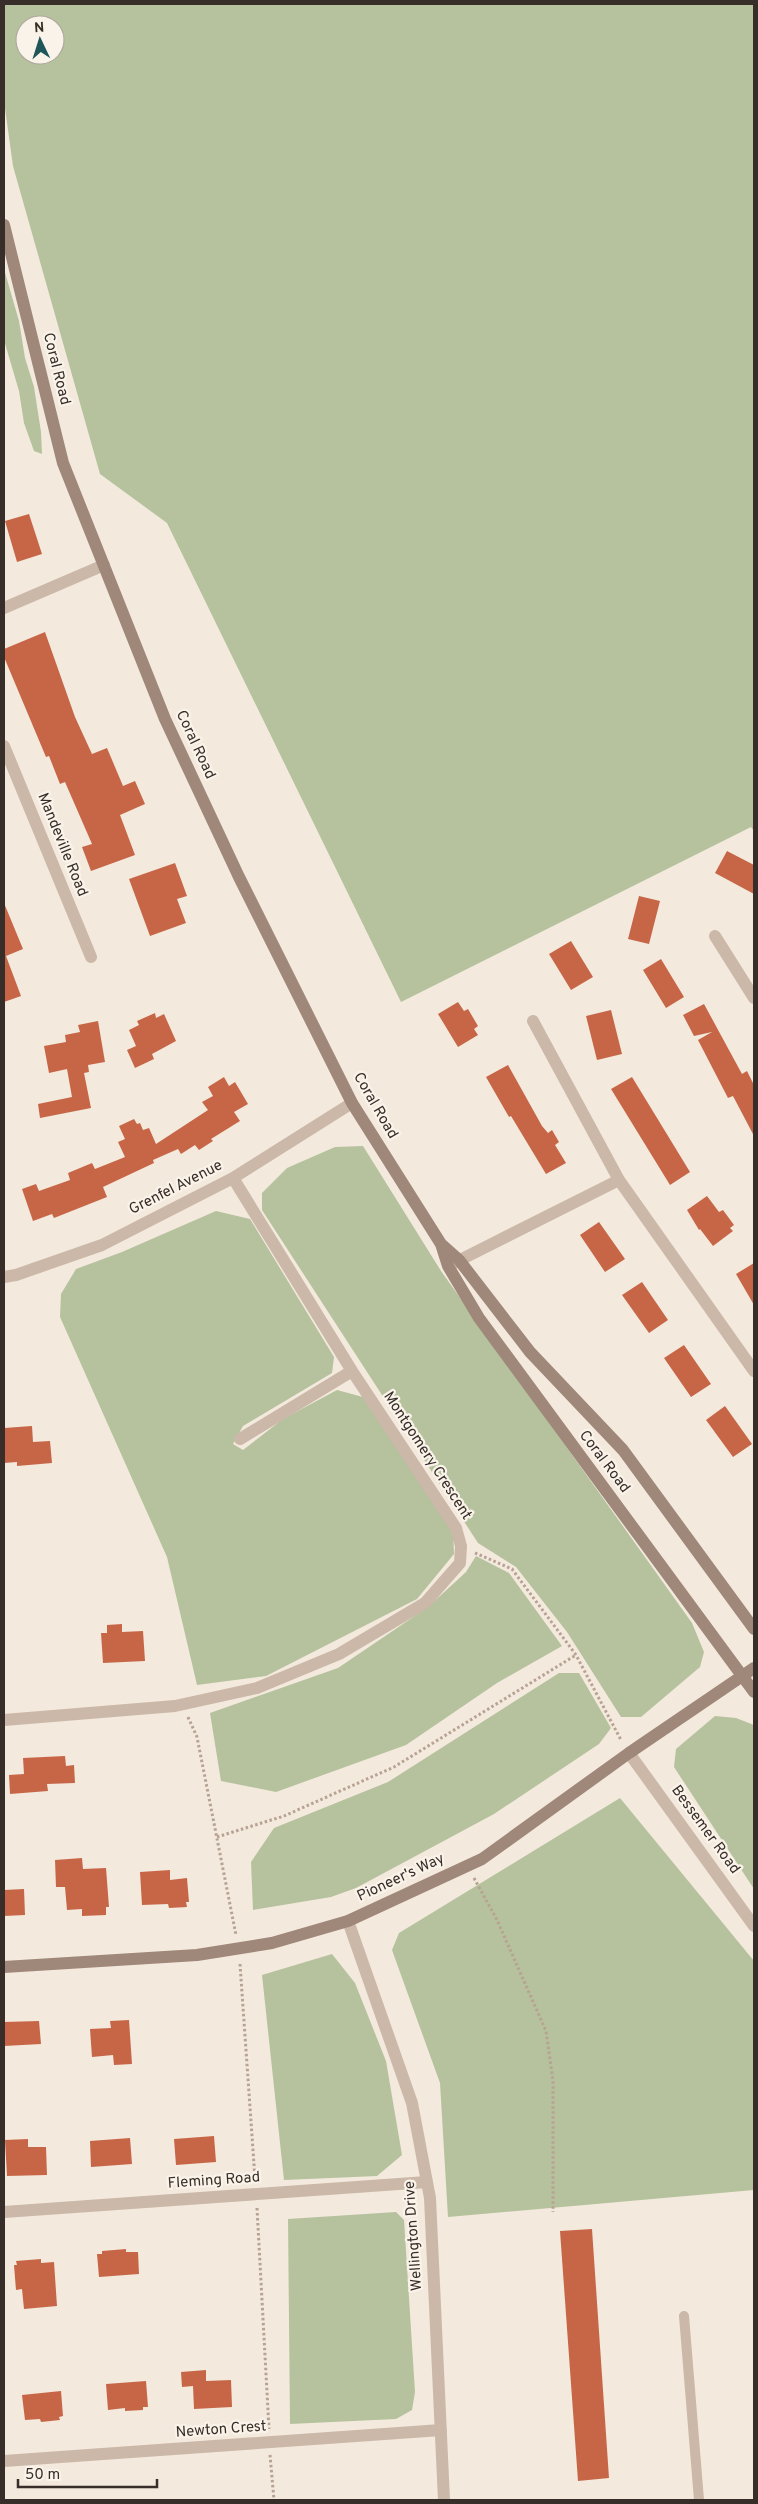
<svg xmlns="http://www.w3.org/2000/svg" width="758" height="2504" viewBox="0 0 758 2504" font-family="Overpass,sans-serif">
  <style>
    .green { fill: #b5c29d; fill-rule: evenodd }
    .building { fill: #c76647 }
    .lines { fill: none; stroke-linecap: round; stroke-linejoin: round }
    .path { stroke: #b7a293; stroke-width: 3; stroke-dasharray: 2.5 2.5; stroke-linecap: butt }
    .lane { stroke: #cbb8a9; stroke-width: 10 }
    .street { stroke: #cbb8a9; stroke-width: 12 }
    .secondary { stroke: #9f877a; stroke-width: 12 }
    .labels { text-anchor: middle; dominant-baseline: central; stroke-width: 4.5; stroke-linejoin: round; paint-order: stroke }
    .street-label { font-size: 15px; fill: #382e29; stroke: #faf3ea }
  </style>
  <rect width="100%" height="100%" fill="#f3e9dd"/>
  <path class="green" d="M4,4H754V831L751,827L401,1002L167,523L100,474L13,166L4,101ZM25,25H55V55H25Z
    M4,269L19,321L25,358L34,387L41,432L42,454L34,451L24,423L19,391L4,340Z
    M363,1146L441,1271L692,1623L704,1652L700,1667L641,1717H621L567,1632L516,1567L478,1543L262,1210V1193L287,1168L335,1147Z
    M216,1211L250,1219L334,1357L332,1373L243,1426L233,1444L243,1450L283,1419L337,1390L363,1397L453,1529L454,1554L417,1599L266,1676L197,1685L167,1557L60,1317L61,1294L76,1269L122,1252Z
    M476,1556L509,1573L562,1646L497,1683L406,1745L276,1792L221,1781L210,1713L338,1668L428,1607L466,1572Z
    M559,1673H579L611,1728L599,1744L494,1814L356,1888L331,1897L253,1910L251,1862L274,1828L388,1782Z
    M715,1716L736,1718L754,1725V1889L674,1767L676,1749Z
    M620,1798L754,1961V2190L448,2217L440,2083L392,1950L399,1933Z
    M332,1954L355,1983L386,2061L402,2155L377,2176L284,2180L262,1975Z
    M396,2212L404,2220L415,2392L412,2410L396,2419L290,2424L288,2219Z"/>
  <path class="building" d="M29,514L42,554L17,562L5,521Z
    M45,632L75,717L92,754L107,748L123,786L135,781L145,804L120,815L135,855L91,871L82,847L92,844L65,782L60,784L49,756L46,757L4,657V649Z
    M727,851L754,865V894L715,873Z
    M175,863L187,896L177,899L186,923L150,936L129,879Z
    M639,896L660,901L649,944L628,939Z
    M4,903L23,949L6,956L21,996L4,1002Z
    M571,941L593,977L571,990L549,954Z
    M661,959L684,997L666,1008L643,970Z
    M458,1002L464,1011L468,1009L478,1026L474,1029L478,1035L458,1047L438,1014Z
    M704,1004L742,1074L747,1071L754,1085V1136L733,1096L728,1098L698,1040L712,1032L694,1036L683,1015Z
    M611,1010L622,1054L597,1060L586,1016Z
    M155,1013L156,1018L164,1014L176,1041L152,1054L154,1059L135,1068L127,1050L136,1046L129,1030L139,1025L137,1021Z
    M98,1021L105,1062L88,1065L89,1072L84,1073L91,1108L40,1118L38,1104L72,1097L67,1069L49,1073L44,1046L66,1042L65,1035L80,1032L78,1025Z
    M508,1065L542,1126L548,1133L552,1130L559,1142L555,1145L566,1163L546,1174L511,1116L509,1117L486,1077Z
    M224,1077L229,1086L235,1082L248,1104L234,1112L240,1121L211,1139L213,1141L199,1150L195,1145L181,1154L178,1149L153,1160L154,1163L103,1187L107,1197L54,1218L52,1214L33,1221L22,1189L36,1184L39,1191L70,1180L68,1173L92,1163L95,1169L125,1157L118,1142L125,1139L119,1126L134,1119L137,1124L140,1123L143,1130L149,1128L156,1144L208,1110L202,1102L213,1096L208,1087Z
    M632,1077L690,1172L670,1185L611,1089Z
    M707,1196L719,1212L723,1210L734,1225L730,1228L733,1231L713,1246L700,1229L699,1230L687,1210Z
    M599,1222L625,1259L605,1272L580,1235Z
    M754,1263V1305L736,1274Z
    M642,1282L668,1320L649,1333L622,1295Z
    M684,1345L711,1384L691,1397L664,1358Z
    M725,1406L752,1444L733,1457L706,1420Z
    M32,1426L33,1442L50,1441L52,1463L17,1466V1462L4,1463V1428Z
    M122,1624V1632L143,1631L145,1661L103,1663L101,1633H107V1625Z
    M65,1756L66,1766L74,1765L75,1783L47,1784L48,1791L10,1794L9,1775L24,1774L23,1758Z
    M82,1858L83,1869L106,1868L109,1907H106V1915L82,1916V1909L67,1910L65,1887H56L55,1860Z
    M170,1870V1880L187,1878L189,1902H186L187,1907L169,1908L168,1904L142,1905L140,1872Z
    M24,1889L25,1915L4,1916V1890Z
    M129,2020L132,2064L114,2065L113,2055L92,2057L90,2029L111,2028L110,2021Z
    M39,2021L41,2044L4,2046V2022Z
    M214,2136L216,2162L176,2165L174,2139Z
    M130,2138L132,2164L91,2167L90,2141Z
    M28,2139V2147H46L47,2175L7,2176L5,2140Z
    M592,2229L609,2478L578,2481L560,2231Z
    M126,2249V2252H138L139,2274L99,2277L97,2254H102V2251Z
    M41,2259V2263L54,2262L57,2306L24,2309L22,2289L16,2290L14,2265H17L16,2261Z
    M206,2370V2381L231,2380L232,2407L194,2409L193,2386L182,2387L181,2372Z
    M146,2381L148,2407H143V2410L125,2411V2408L108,2410L106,2384Z
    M61,2391L63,2416L59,2417L60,2420L41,2422L40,2419L25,2420L22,2395Z"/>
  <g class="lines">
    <path class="path" d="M475,1553L512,1569L576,1655L621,1740
      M188,1717L197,1737L236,1935
      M217,1837L284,1816L394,1767L576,1655
      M474,1878L497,1920L546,2031L553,2081V2212
      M240,1964L255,2179
      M257,2208L269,2429
      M270,2455L274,2500"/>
    <path class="lane" d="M684,2316L699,2500"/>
    <path class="street" d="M4,608L104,565
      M4,746L91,957
      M715,936L754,998
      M533,1021L619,1180L754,1371
      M450,1265L619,1180
      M4,1277L16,1275L102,1245L233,1178L352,1103
      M240,1439L352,1371
      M4,1720L175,1706L257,1688L339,1654L425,1603L460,1563L461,1546L456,1528L352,1371L233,1178
      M629,1753L754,1926
      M348,1921L412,2103L430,2198L444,2500
      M4,2212L427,2182
      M4,2461L441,2430"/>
    <path class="secondary" d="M4,225L63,463L165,719L239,877L352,1103L441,1244L448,1266L479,1318L754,1692
      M441,1244L459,1260L530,1352L623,1450L754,1629
      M4,1967L197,1955L272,1943L348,1921L482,1859L629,1753L754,1668"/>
  </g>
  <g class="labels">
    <g class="street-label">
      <text transform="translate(56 369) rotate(76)">Coral Road</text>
      <text transform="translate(195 745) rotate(65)">Coral Road</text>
      <text transform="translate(62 845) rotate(68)">Mandeville Road</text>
      <text transform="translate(375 1106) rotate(60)">Coral Road</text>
      <text transform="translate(176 1188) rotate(-27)">Grenfel Avenue</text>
      <text transform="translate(427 1456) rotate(57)">Montgomery Crescent</text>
      <text transform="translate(604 1462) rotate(53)">Coral Road</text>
      <text transform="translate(705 1830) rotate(54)">Bessemer Road</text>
      <text transform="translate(401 1878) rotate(-25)">Pioneer's Way</text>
      <text transform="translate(214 2181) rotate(-4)">Fleming Road</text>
      <text transform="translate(414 2236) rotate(-94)">Wellington Drive</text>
      <text transform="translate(221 2430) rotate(-4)">Newton Crest</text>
    </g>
  </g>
  <rect width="758" height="2504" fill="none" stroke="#382e29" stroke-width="10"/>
  <g transform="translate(40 40) rotate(356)"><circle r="24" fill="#faf3ea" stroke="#aca49d"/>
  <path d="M0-4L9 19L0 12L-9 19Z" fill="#1e565a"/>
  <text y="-8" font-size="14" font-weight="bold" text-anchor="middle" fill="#382e29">N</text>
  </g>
  <path d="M18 2479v8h139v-8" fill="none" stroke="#382e29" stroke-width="2.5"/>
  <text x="25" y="2479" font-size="15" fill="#382e29" stroke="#faf3ea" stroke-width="4" paint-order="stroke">50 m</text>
</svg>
